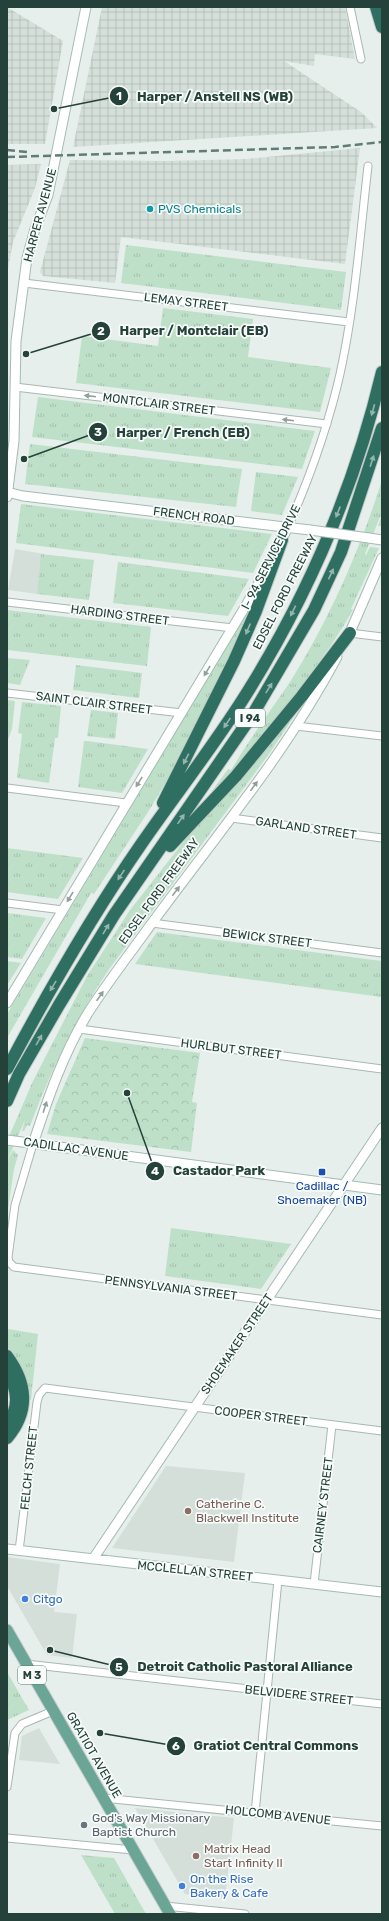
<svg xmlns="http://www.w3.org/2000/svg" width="389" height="1921" viewBox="0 0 389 1921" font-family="Rubik,sans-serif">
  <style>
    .built { fill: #d4dfda }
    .industrial { fill: url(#industrial-grid) }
    .grass { fill: url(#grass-tufts) }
    .park { fill: url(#park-crowns) }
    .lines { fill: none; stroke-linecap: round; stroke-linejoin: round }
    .street-casing { stroke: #a8b8b2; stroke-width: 9 }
    .secondary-casing { stroke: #a4bbb3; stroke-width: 11 }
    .primary-casing { stroke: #c2cac8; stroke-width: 13 }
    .highway-casing { stroke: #c2cac8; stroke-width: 14 }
    .street { stroke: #fff; stroke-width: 7 }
    .secondary { stroke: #fff; stroke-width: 9 }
    .primary { stroke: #6aa596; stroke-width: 11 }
    .highway { stroke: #2f6f62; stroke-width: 12 }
    .rail { stroke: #5f7d75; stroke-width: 2.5; stroke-dasharray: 8 4; stroke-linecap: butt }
    .secondary-bridge-casing { stroke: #a4bbb3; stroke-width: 11; stroke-linecap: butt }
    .secondary-bridge { stroke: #fff; stroke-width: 9 }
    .oneway { fill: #92a09c }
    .oneway2 { fill: #93b5ae }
    .culture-dot { fill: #0f9aa8; stroke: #f7fbf9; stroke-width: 1.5 }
    .transit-dot { fill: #1a4fb4; stroke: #f7fbf9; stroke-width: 1.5 }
    .education-dot { fill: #8d6e63; stroke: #f7fbf9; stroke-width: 1.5 }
    .shop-dot { fill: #3f7fe0; stroke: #f7fbf9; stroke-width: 1.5 }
    .worship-dot { fill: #6b7280; stroke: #f7fbf9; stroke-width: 1.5 }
    .labels { text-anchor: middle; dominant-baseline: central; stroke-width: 3.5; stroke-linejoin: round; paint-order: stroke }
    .shield { fill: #f7fbf9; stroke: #637a73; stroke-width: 1 }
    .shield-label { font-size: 11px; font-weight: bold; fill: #24423a }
    .culture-label { font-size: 12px; fill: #0d838f; stroke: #f7fbf9; text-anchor: start }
    .street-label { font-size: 12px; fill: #24423a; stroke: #f7fbf9 }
    .transit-label { font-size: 12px; fill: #164399; stroke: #f7fbf9 }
    .education-label { font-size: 12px; fill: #785e54; stroke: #f7fbf9; text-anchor: start }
    .shop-label { font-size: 12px; fill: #366cbe; stroke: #f7fbf9; text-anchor: start }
    .worship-label { font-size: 12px; fill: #5b616d; stroke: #f7fbf9; text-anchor: start }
    .leader { fill: none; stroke: #24423a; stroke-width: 1.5 }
    .callout-dot { fill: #24423a; stroke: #f7fbf9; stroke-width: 1.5 }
    .mark-label { font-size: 12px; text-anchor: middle; font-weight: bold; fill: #fff }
    .callout-label { font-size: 13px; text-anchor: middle; font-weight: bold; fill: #24423a; stroke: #f7fbf9; stroke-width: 3.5; stroke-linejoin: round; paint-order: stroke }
  </style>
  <defs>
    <pattern id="industrial-grid" width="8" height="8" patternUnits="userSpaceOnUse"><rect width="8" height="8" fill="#d4dfda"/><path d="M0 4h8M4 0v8" fill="none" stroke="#b6c1bc"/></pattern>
    <pattern id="grass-tufts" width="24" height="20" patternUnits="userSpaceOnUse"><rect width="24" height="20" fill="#bfe0c8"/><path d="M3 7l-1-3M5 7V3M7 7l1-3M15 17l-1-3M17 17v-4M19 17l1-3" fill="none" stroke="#a4c1ad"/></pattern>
    <pattern id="park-crowns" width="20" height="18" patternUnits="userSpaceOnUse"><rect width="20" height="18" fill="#bfe0c8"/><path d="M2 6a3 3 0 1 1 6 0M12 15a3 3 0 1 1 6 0" fill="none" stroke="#a4c1ad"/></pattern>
  </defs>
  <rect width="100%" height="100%" fill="#e6efeb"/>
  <path class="built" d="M15,549L44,554L37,594L8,590Z
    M166,1466L245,1473L234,1562L112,1548Z
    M7,1557L60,1564L54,1612L77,1614L72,1658L47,1655L7,1586Z
    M39,1728L54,1754L60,1764L19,1760L22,1736Z
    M135,1808L234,1818L225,1899L185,1894Z"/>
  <path class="industrial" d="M7,7L63,41L45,144H7Z
    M102,7H345L355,59L315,54L314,66L284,61L361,112L377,128L73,147Z
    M360,148L345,264L121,237L115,283L43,276L40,272L70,160L168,161L246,159Z
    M41,164L35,188L13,242L8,269L7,304V165Z"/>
  <path class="grass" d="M126,245L346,272L341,310L121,283Z
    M163,308L253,319L248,357L331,368L320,412L76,383L82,336L158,346Z
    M38,397L315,431L302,469L32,437Z
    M30,444L242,469L236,507L25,484Z
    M256,472L298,477L282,515L251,511Z
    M382,480V526H378L381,518L380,517L365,554L366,555L370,547L379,548L351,609L353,610C315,676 263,734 214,793L212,791L228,769L231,770C249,740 270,711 290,682C329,620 360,550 382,480Z
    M21,504L272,534L253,573L16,543Z
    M41,554L94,560L89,600L37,594Z
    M118,562L249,579L228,616L113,603Z
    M7,610L151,627L147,666L7,650Z
    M249,610L231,656L184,751L150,809L94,894L91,893L7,1038V1014Z
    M7,658L30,660L20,685L7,683Z
    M76,665L142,673L139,698L73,690Z
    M7,700L15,701L12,729L7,742Z
    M22,702L61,706L58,738H55L49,783L17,778L22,734L18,733Z
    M303,703L269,754L110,968C76,1018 51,1070 30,1126L27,1125L24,1131H22L25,1120L7,1161V1141L33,1081L87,976L130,910L196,826Z
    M91,710L118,713L115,739L87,736Z
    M84,741H87L148,749L122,793L78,787Z
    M7,848L83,858L58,899L7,892Z
    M7,913L46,918L22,959L7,957Z
    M157,932L382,961V997L135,964Z
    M7,961L21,963L7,985Z
    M13,1150L18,1155L14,1169L7,1216V1161Z
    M171,1228L291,1244L261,1289L165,1276Z
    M7,1323L8,1329L38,1334L31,1400L28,1399L26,1379L21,1365L7,1347Z
    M7,1672L29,1710L7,1720Z
    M81,1855L114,1858L146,1914H115Z"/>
  <path class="park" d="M85,1038L200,1053L192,1102L197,1103L191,1152L47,1134L56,1104Z"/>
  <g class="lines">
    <defs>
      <path id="street" d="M350,7L361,59
        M24,283L349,322
        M15,387L327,424
        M288,527C310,477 328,427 340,374C355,306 360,235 368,166
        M7,602L233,628
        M350,633L382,637
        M7,693L182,713
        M296,726L382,736
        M7,788L126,803
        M231,818L382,838
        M7,903L63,910
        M152,923L382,953
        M79,1029L382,1069
        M33,1144L15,1205L8,1257L9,1262L14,1267L382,1315
        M19,1551L37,1402L39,1395L45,1388L382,1431
        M314,1584L332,1425
        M26,1664L382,1704
        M7,1787L15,1733L22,1724L53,1711
        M103,1798L382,1826
        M255,1813L278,1580
        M7,1838L133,1850
        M165,1906L245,1914"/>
      <path id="secondary" d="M7,492L23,496L310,530
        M7,497L14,441L16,341L27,258L35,229L48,195L86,7
        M369,538L382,540
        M279,545L288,527
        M348,637L382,558
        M7,1003L245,607L269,565
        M7,1140L382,1190
        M33,1144C48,1098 63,1054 88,1013C105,986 125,960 144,934C210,843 284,757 337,657
        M7,1549L382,1592
        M93,1559L382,1128"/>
      <path id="primary" d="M7,1630L170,1914"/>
      <path id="highway" d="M376,7L382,27
        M163,803L234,661L256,611L282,540
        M170,846L236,776L302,696L350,633
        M7,1069C48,992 92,915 142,843C178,791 217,742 250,688C311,589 355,486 382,372
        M7,1101L19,1074L59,1005L114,915L253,714L314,610L341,552L382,428
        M7,1356C27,1383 30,1411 7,1438
        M7,1373C18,1389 20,1408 7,1424"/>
    </defs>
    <use href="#street" class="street-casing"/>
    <use href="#secondary" class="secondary-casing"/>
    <use href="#primary" class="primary-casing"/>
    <use href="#highway" class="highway-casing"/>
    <use href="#street" class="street"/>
    <use href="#secondary" class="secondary"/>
    <use href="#primary" class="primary"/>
    <use href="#highway" class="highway"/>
    <path class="rail" d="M7,150L27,152
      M7,157L335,147L382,142"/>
    <defs>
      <path id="secondary-bridge" d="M310,530L369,538"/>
    </defs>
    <use href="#secondary-bridge" class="secondary-bridge-casing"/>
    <use href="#secondary-bridge" class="secondary-bridge"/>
  </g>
  <defs><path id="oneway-solid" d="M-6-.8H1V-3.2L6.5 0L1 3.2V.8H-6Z"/></defs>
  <g class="oneway">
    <use href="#oneway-solid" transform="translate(90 396) rotate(-173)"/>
    <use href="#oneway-solid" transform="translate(288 420) rotate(-173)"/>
    <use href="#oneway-solid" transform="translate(207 671) rotate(121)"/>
    <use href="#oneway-solid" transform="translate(139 782) rotate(122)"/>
    <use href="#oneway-solid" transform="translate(254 786) rotate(-54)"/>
    <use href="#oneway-solid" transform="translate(176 891) rotate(-53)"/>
    <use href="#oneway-solid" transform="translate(70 897) rotate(121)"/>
    <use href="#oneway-solid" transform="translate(100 996) rotate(-55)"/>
    <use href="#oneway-solid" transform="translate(45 1107) rotate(-72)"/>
  </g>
  <g class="oneway2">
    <use href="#oneway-solid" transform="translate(373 410) rotate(105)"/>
    <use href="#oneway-solid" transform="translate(372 461) rotate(-72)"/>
    <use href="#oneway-solid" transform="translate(338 512) rotate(112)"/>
    <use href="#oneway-solid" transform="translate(331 574) rotate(-65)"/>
    <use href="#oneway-solid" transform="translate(293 611) rotate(116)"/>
    <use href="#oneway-solid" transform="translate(248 629) rotate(113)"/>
    <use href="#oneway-solid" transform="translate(269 688) rotate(-58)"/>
    <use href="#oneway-solid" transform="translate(227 723) rotate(124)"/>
    <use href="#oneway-solid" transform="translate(186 759) rotate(117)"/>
    <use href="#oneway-solid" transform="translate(181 819) rotate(-55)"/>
    <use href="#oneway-solid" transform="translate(121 875) rotate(124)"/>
    <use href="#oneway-solid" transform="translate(106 929) rotate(-59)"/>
    <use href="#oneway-solid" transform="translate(53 986) rotate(121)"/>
    <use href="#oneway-solid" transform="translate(39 1040) rotate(-60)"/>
  </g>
  <circle class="culture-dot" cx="150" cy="209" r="4"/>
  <rect class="transit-dot" x="318" y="1168" width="8" height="8" rx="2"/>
  <g class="education-dot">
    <circle cx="188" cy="1511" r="4"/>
    <circle cx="196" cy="1856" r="4"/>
  </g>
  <g class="shop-dot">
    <circle cx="25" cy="1599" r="4"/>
    <circle cx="182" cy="1886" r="4"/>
  </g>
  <circle class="worship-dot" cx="84" cy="1825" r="4"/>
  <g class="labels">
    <g class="shield">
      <rect x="235" y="709" width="30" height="18" rx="3"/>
      <rect x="18" y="1666" width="28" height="18" rx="3"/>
    </g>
    <g class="shield-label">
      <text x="250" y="718">I 94</text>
      <text x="32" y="1675">M 3</text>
    </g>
    <g class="culture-label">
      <text x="158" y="209">PVS Chemicals</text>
    </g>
    <g class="street-label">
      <text transform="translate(40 215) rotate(-75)">HARPER AVENUE</text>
      <text transform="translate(186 302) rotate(7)">LEMAY STREET</text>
      <text transform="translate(159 404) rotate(7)">MONTCLAIR STREET</text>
      <text transform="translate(194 516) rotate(7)">FRENCH ROAD</text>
      <text transform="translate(271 557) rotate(-63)">I- 94 SERVICE DRIVE</text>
      <text transform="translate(285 592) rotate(-63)">EDSEL FORD FREEWAY</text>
      <text transform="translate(120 615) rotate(7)">HARDING STREET</text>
      <text transform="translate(94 703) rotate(7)">SAINT CLAIR STREET</text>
      <text transform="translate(306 828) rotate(8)">GARLAND STREET</text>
      <text transform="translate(159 891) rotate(-54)">EDSEL FORD FREEWAY</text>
      <text transform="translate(267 938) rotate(7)">BEWICK STREET</text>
      <text transform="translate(231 1049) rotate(7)">HURLBUT STREET</text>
      <text transform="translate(76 1149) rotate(8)">CADILLAC AVENUE</text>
      <text transform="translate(171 1288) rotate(7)">PENNSYLVANIA STREET</text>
      <text transform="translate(237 1344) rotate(-56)">SHOEMAKER STREET</text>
      <text transform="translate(261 1416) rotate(7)">COOPER STREET</text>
      <text transform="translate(29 1468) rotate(-84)">FELCH STREET</text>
      <text transform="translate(323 1505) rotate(-83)">CAIRNEY STREET</text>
      <text transform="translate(195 1571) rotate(6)">MCCLELLAN STREET</text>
      <text transform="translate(299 1695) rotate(6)">BELVIDERE STREET</text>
      <text transform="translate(94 1755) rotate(60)">GRATIOT AVENUE</text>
      <text transform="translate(278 1815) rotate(6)">HOLCOMB AVENUE</text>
    </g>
    <g class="transit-label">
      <text x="322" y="1186">Cadillac /<tspan x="322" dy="14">Shoemaker (NB)</tspan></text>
    </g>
    <g class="education-label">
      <text x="196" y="1504">Catherine C.<tspan x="196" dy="14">Blackwell Institute</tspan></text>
      <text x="204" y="1849">Matrix Head<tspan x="204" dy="14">Start Infinity II</tspan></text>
    </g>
    <g class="shop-label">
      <text x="33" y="1599">Citgo</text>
      <text x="190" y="1879">On the Rise<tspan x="190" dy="14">Bakery &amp; Cafe</tspan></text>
    </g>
    <g class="worship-label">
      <text x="92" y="1818">God's Way Missionary<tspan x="92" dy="14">Baptist Church</tspan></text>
    </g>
  </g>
  <path class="leader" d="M54 109L119 96M26 354L101 331M24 459L98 432M127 1093L155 1171M50 1650L119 1667M100 1733L176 1746"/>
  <g class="callout-dot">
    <circle cx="54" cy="109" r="4"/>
    <circle cx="26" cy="354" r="4"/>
    <circle cx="24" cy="459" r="4"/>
    <circle cx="127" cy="1093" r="4"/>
    <circle cx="50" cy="1650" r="4"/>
    <circle cx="100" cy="1733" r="4"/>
    <circle cx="119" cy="96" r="10"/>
    <circle cx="101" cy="331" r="10"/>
    <circle cx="98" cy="432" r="10"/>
    <circle cx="155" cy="1171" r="10"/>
    <circle cx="119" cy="1667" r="10"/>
    <circle cx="176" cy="1746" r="10"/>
  </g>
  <g class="mark-label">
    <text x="119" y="100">1</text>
    <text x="101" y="335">2</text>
    <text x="98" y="436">3</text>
    <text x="155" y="1175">4</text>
    <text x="119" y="1671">5</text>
    <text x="176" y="1750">6</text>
  </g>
  <g class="callout-label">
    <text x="215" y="101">Harper / Anstell NS (WB)</text>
    <text x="194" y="335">Harper / Montclair (EB)</text>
    <text x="183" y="437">Harper / French (EB)</text>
    <text x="219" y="1175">Castador Park</text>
    <text x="245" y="1671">Detroit Catholic Pastoral Alliance</text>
    <text x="276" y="1750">Gratiot Central Commons</text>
  </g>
  <rect width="389" height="1921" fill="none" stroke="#24423a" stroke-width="16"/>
</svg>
